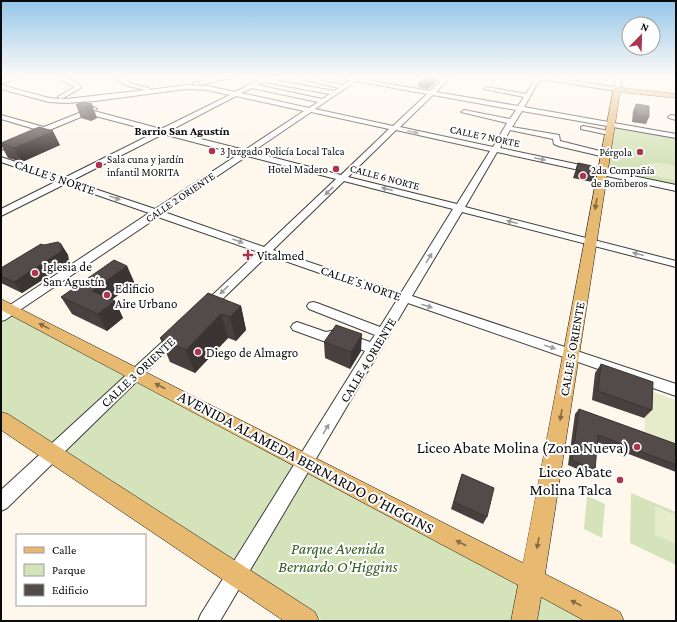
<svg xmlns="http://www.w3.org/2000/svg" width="677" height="622" viewBox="0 0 677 622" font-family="'Crimson Pro',serif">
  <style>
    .green { fill: #d5e3ba }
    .pitch { fill: #e5ebcb }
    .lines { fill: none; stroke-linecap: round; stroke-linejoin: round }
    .minor-casing { stroke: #3e3e3e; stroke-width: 2 }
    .major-casing { stroke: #1c1c1c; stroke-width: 1 }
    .minor { fill: #fff; fill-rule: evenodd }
    .major { fill: #e8b971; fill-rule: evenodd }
    .wall { fill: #47403f }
    .shaded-wall { fill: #3a3433 }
    .building { fill: #534b49; stroke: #3a3433 }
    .oneway { fill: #9d9d9d }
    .oneway2 { fill: #856b43 }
    .poi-dot { fill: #aa354c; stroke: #fff; stroke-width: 1.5 }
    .labels { text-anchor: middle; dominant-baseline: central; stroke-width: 4; stroke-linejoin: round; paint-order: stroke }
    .far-street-label { font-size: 11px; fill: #0b0b0b; stroke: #fff }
    .far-poi-label { font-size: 11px; fill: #0b0b0b; stroke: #fff; text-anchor: start }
    .far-neighbourhood-label { font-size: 12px; font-weight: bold; fill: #0b0b0b; stroke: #fff }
    .street-label { font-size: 13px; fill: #0b0b0b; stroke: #fff }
    .poi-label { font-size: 13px; fill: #0b0b0b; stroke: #fff; text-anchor: start }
    .near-poi-label { font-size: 16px; fill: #0b0b0b; stroke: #fff; text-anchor: end }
    .near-street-label { font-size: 16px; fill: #0b0b0b; stroke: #fff }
    .near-park-label { font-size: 16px; font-style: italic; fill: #375b24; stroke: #fff }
  </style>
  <rect width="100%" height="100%" fill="#fdf7ec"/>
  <path class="green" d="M615,128H621L676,137V185L615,172L607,167Z
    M1,309L594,621H323L1,412Z
    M631,493L676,512V565L630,543Z
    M587,496L605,504L602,538L584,529Z"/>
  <path class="pitch" d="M658,162L676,166V180L659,177L647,169L649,164Z
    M646,390L676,400V452L644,440Z
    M655,506L676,515V544L655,535Z"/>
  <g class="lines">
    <defs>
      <path id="minor" d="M12,77H22L1,84V80Z
        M56,77C64,77 77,80 81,88L61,99H66L146,90L128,86L111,77H119L132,84L149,88V90L186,85L207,86L235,92L264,77H272L269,79L334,91L339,88L301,79L304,77L343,85L350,80L338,77H362L360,79L430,91L445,77H451L436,92L518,106L524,97L484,89L487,87L526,94L535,79L532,77H547L614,87L616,77H622L620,89L617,91L540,79L524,107L676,134V138L522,111L512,127L559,135L560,141L608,153L609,155L605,157L558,146L554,144L553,139L510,130L500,148L676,185V191L497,152L465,207L676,261V267L462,212L412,296L676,384V396L408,303L220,621H198L201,614L365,351L335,340L326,342L293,330L291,327L293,324L297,322L326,332L336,330L370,342L375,335L309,309L307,306L309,303L313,302L317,303L380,327L397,300L268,255L210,311L206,312L202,311L200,308L202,305L258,252L158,217L5,320L1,321V311L149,213L65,184L1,216V209L57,181L1,162V157L64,178L156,132L88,114L1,150V145L38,130L1,119V115L44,127L94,107L97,109L94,111L161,129L230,95L207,90L186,89L95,101L66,103L49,102L1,89V85L49,98L61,99L58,97L59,96L75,87ZM356,81L427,94L393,126L315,109ZM264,82L330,94L322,99L257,85ZM252,88L318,102L309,108L241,93ZM433,95L516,110L510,119L464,110L461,112L507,123L493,147L400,127ZM236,96L304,111L245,150L169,131ZM311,112L389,129L341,175L252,152ZM396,130L490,151L457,204L348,177ZM163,134L239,154L155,209L71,181ZM247,156L336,179L264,247L164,212ZM344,181L453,209L401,293L273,250Z
        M223,77H238L196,85L193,83Z
        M671,115L676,116V120L669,118L668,117Z
        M583,126L609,131L613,133L609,135L581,129V127Z
        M175,332L179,334L181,337L179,340L7,508L1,511V490L171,334Z"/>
      <path id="major" d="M614,87L676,94V98L620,92L545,574L620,612L624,621H585L541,597L537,621H511L518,585L1,310V299L523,563Z
        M1,412L8,414L315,612L319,621H284L1,430Z"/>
    </defs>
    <use href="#minor" class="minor-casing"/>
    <use href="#major" class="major-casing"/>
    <use href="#minor" class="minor"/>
    <use href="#major" class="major"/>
  </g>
  <path class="wall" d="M436,82L428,89L418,87V83Z
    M83,102L97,118L91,121L81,118L76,105Z
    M636,104L649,117L646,124L632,122L633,111Z
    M1,143L60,145L22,162L8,158L1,145Z
    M578,163L595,175L592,182L573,178Z
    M61,244L68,255L69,263L22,293L1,283V268L44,245Z
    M127,266L134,282L112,300L115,301L123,318L107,331L72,314L61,297Z
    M241,306L246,330L236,341L228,338L195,373L170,362L160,338Z
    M324,342L361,351L350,369L325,358Z
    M601,364L652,410L644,418L592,400L595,373Z
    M579,409L676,444V472L597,442L595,470L591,475L568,465L575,414Z
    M462,474L487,517L483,524L451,509L459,482Z"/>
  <path class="shaded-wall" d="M437,78L436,82L428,89L429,85Z
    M92,104L97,118L91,121L85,107Z
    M53,131L60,145L22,162L14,148Z
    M61,244L68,255L69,263L22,293L14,282Z
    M127,266L134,282L101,308L92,291Z
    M115,301L123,318L107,331L98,314Z
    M241,306L246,330L236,341L230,317Z
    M221,314L228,338L195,373L186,350Z
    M362,334L361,351L350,369L351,352Z"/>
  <path class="building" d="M425,77H432L437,78L429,85L418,83Z
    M83,102L92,104L85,107L76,105Z
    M636,104L649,106V117L636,115Z
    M39,127L53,131L14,148L1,143Z
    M578,163L597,167L595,175L576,170Z
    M58,242L61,244L62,251L14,282L1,276V268L41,244L44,245Z
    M114,260L127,266L92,291L115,301L98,314L61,297Z
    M208,293L241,306L230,317L221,314L186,350L160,338Z
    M336,325L362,334L351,352L324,342Z
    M601,364L653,382L652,410L598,391Z
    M579,409L676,444V465L598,435L595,470L572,460Z
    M462,474L494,488L487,517L454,502Z"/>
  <defs><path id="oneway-solid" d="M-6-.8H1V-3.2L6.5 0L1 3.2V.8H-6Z"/></defs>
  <g class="oneway">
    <use href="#oneway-solid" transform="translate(413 132) rotate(12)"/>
    <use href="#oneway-solid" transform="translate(540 159) rotate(12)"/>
    <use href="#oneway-solid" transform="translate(387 189) rotate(-165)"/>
    <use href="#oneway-solid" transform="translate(329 191) rotate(136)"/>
    <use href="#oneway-solid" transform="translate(115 198) rotate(19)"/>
    <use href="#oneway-solid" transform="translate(512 222) rotate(-165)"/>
    <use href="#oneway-solid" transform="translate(238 241) rotate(20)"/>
    <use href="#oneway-solid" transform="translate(638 254) rotate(-165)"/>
    <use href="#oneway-solid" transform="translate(429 258) rotate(-59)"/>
    <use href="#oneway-solid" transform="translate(224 290) rotate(136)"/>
    <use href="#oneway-solid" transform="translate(427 306) rotate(18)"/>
    <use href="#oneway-solid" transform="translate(550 347) rotate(18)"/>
    <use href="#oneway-solid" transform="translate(326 429) rotate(-59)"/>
  </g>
  <g class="oneway2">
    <use href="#oneway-solid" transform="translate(596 204) rotate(100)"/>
    <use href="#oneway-solid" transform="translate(44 326) rotate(-152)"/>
    <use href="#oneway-solid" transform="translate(160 386) rotate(-153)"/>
    <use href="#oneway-solid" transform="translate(561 415) rotate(100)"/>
    <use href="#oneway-solid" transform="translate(461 543) rotate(-152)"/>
    <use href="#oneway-solid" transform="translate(538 543) rotate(100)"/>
    <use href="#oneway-solid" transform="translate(576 603) rotate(-153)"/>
  </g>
  <linearGradient id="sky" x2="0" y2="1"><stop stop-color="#94c6ea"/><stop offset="0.47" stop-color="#fefbf6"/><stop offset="1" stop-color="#fefbf6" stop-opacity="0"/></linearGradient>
  <rect width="677" height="164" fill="url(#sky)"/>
  <g class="poi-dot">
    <circle cx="212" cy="151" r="4"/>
    <circle cx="640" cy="152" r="4"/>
    <circle cx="99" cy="165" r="4"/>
    <circle cx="336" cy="169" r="4"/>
    <circle cx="583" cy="176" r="4"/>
    <path d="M246 249h4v4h4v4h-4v4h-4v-4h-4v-4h4z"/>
    <circle cx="35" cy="273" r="4"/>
    <circle cx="107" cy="295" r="4"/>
    <circle cx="198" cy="352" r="4"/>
    <circle cx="637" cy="447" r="4"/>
    <circle cx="620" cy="480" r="4"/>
  </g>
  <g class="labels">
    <g class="far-street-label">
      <text transform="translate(485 136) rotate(12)">CALLE 7 NORTE</text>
      <text transform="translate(385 177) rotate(15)">CALLE 6 NORTE</text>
      <text transform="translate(180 197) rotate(-34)">CALLE 2 ORIENTE</text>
    </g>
    <g class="far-poi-label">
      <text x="220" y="151">3 Juzgado Policía Local Talca</text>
      <text x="632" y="152" text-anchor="end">Pérgola</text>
      <text x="107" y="159">Sala cuna y jardín<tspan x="107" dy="13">infantil MORITA</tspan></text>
      <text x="328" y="169" text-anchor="end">Hotel Madero</text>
      <text x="591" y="170">2da Compañía<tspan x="591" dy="13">de Bomberos</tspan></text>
    </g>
    <g class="far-neighbourhood-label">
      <text x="182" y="131">Barrio San Agustín</text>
    </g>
    <g class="street-label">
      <text transform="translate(55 177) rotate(19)">CALLE 5 NORTE</text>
      <text transform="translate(361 283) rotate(19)">CALLE 5 NORTE</text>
      <text transform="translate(572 349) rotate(-80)">CALLE 5 ORIENTE</text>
      <text transform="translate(368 360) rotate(-59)">CALLE 4 ORIENTE</text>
      <text transform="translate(138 372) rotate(-43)">CALLE 3 ORIENTE</text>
    </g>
    <g class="poi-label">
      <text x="257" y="255">Vitalmed</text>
      <text x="43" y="266">Iglesia de<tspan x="43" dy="15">San Agustín</tspan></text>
      <text x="115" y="288">Edificio<tspan x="115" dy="15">Aire Urbano</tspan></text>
      <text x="206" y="352">Diego de Almagro</text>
    </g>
    <g class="near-poi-label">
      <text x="629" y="447">Liceo Abate Molina (Zona Nueva)</text>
      <text x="612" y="471">Liceo Abate<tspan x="612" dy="18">Molina Talca</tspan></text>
    </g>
    <g class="near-street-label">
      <text transform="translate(306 462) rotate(28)">AVENIDA ALAMEDA BERNARDO O'HIGGINS</text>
    </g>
    <g class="near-park-label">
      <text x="338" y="548">Parque Avenida<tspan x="338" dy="18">Bernardo O'Higgins</tspan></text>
    </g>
  </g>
  <rect width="677" height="622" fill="none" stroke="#0b0b0b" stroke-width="4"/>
  <rect x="16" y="534" width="130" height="72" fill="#ffffff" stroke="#9d9d9d"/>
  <rect x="24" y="547" width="20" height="6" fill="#e8b971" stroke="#9d9d9d"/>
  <text x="52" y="554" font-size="12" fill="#0b0b0b">Calle</text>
  <rect x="24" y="564" width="20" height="12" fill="#d5e3ba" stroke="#9d9d9d"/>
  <text x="52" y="574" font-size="12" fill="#0b0b0b">Parque</text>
  <rect x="24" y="584" width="20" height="12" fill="#534b49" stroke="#9d9d9d"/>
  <text x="52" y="594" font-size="12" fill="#0b0b0b">Edificio</text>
  <g transform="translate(641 36) rotate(23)"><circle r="19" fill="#ffffff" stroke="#9d9d9d"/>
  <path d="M0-3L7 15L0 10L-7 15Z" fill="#aa354c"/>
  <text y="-6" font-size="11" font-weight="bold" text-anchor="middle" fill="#0b0b0b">N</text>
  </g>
</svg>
